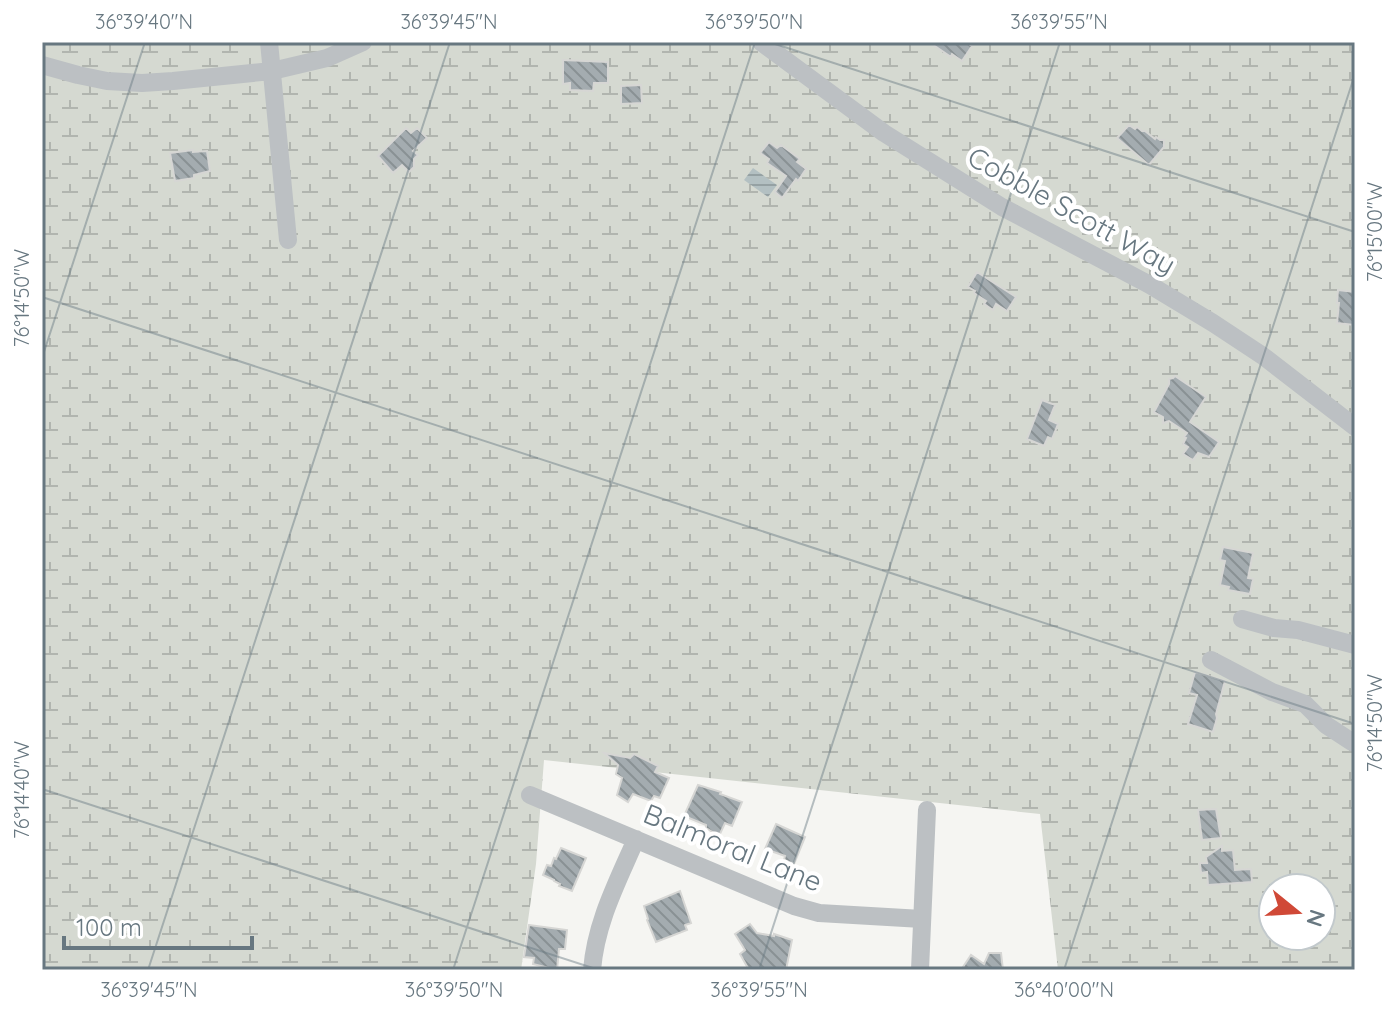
<svg xmlns="http://www.w3.org/2000/svg" width="1397" height="1012" viewBox="0 0 1397 1012" font-family="Quicksand,sans-serif">
  <style>
    .wetland { fill: url(#wetland-marsh); fill-rule: evenodd }
    .water { fill: url(#water-rules) }
    .building { fill: url(#building-back-hatch); stroke: #d6d6d4; stroke-width: 2 }
    .lines { fill: none; stroke-linecap: round; stroke-linejoin: round }
    .minor { stroke: #bcc0c3; stroke-width: 18 }
    .ticks { fill: none; stroke: #677780; stroke-width: 2; stroke-opacity: 0.45 }
    .labels { text-anchor: middle; dominant-baseline: central; stroke-width: 8; stroke-linejoin: round; paint-order: stroke }
    .street-label { font-size: 28px; fill: #677780; stroke: #fff }
    .neatline { fill: none; stroke: #677780; stroke-width: 3 }
    .ticks-label { font-size: 20px; text-anchor: middle; fill: #677780 }
  </style>
  <defs>
    <pattern id="wetland-marsh" width="20" height="14" patternUnits="userSpaceOnUse" patternTransform="scale(2)"><rect width="20" height="14" fill="#d5d9d1"/><path d="M1 5h8M5 5V1M11 12h8M15 12V8" fill="none" stroke="#b1b5af"/></pattern>
    <pattern id="water-rules" width="6" height="5" patternUnits="userSpaceOnUse" patternTransform="scale(2)"><rect width="6" height="5" fill="#b3c0c2"/><path d="M0 2.5h6" fill="none" stroke="#95a1a3"/></pattern>
    <pattern id="building-back-hatch" width="6" height="6" patternUnits="userSpaceOnUse" patternTransform="scale(2)"><rect width="6" height="6" fill="#a4acb0"/><path d="M-1 5l2 2M0 0l6 6M5-1l2 2" fill="none" stroke="#899194"/></pattern>
  </defs>
  <rect width="100%" height="100%" fill="#f5f5f2"/>
  <path class="wetland" d="M42,42H1355V970H1058L1040,814L544,760L536,864L521,970H42ZM1273,888H1321V936H1273Z"/>
  <path class="water" d="M753,168L777,185L768,197L744,180Z"/>
  <path class="building" d="M929,42H965L972,46L962,61L952,54L951,57Z
    M563,60L608,62V83H594L593,91L570,90V83L563,84Z
    M641,85L642,103L621,104V86Z
    M1129,125L1135,129L1137,127L1142,131H1145L1155,139L1156,137L1160,140H1164V147L1149,165L1117,138Z
    M406,128L411,133L417,128L427,138L413,151L418,155L414,159V167L409,172L402,165L393,173L378,156Z
    M769,142L777,148L781,145L800,159L797,162L806,169L798,181L796,179L782,198L775,192L786,176L767,163L769,159L760,153Z
    M193,150V152L207,151L210,171L194,175V178L175,181L170,153Z
    M977,272L1016,297L1007,311L996,304L993,310L984,304L986,301L974,293L975,291L968,287Z
    M1338,290L1355,292L1354,325L1337,323L1339,303H1337Z
    M1175,376L1206,397L1190,422L1219,442L1209,457L1198,453L1193,460L1183,454L1188,447L1183,444L1186,438L1184,437L1187,433L1169,421L1163,423V417L1154,412L1169,384V379L1173,378Z
    M1042,400L1055,405L1049,420L1058,424L1052,439L1048,437L1044,446L1027,439Z
    M1223,547L1253,553L1248,578L1253,579L1250,594L1228,590L1229,587L1220,585L1225,561L1220,560Z
    M1195,672L1225,681L1216,714L1217,718L1213,732L1188,724L1197,695L1189,693Z
    M604,753L630,758L634,754L658,766L655,772L669,778L660,798L654,796L651,801L633,794L628,802L617,795L622,778L616,774L618,765Z
    M698,785L721,792L720,794L742,802L732,826L725,823L719,836L706,828V825L684,816Z
    M1216,809L1221,838L1202,840L1198,810Z
    M776,824L805,837L794,864L784,860L785,856L765,849Z
    M1222,846V851L1233,850L1235,870L1251,869L1252,882L1208,885L1207,872L1201,873L1200,863H1207L1206,857Z
    M561,848L586,858L572,891L559,886L560,884L554,881V880L543,875L547,865L551,866L554,858L556,859Z
    M680,891L691,923L685,925L687,930L656,942L647,920L648,919L644,906Z
    M750,924L757,933L774,936V934L792,940L786,970H763L752,968L749,970L740,954L745,950L735,934Z
    M529,925L567,930L565,949H559L557,970L533,964L534,958L524,957Z
    M989,953H1001L1003,970H961L971,955L984,964Z"/>
  <g class="lines">
    <path class="minor" d="M269,42L288,240
      M761,42L884,133L1002,207L1150,285L1213,323L1263,356L1355,427
      M42,65L78,75L107,81L142,83L173,81L272,71L327,58L363,42
      M1242,619L1274,628L1298,630L1355,645
      M1211,660L1272,692L1305,704L1326,725L1352,742L1355,741
      M530,795L794,906L819,913L922,919
      M592,970C596,922 617,883 636,839
      M920,970L927,810"/>
  </g>
  <path class="ticks" d="M769,42L1355,232M42,297L1355,724M42,358L145,42M42,789L599,970M148,970L450,42M453,970L755,42M759,970L1060,42M1064,970L1355,74"/>
  <g class="labels">
    <g class="street-label">
      <text transform="translate(1072 210) rotate(29)">Cobble Scott Way</text>
      <text transform="translate(733 847) rotate(22)">Balmoral Lane</text>
    </g>
  </g>
  <rect width="1397" height="1012" fill="none" stroke="#ffffff" stroke-width="88"/>
  <g transform="translate(1297 912) rotate(108)"><circle r="38" fill="#ffffff" stroke="#c2c9cc" stroke-width="2"/>
  <path d="M0-6L14 30L0 20L-14 30Z" fill="#d04937"/>
  <text y="-12" font-size="22" font-weight="bold" text-anchor="middle" fill="#677780">N</text>
  </g>
  <path d="M64 936v12h188v-12" fill="none" stroke="#677780" stroke-width="4"/>
  <text x="76" y="936" font-size="24" fill="#677780" stroke="#ffffff" stroke-width="6" paint-order="stroke">100 m</text>
  <rect x="44" y="44" width="1309" height="924" class="neatline"/>
  <g class="ticks-label">
    <text x="144" y="29">36°39'40"N</text>
    <text x="449" y="29">36°39'45"N</text>
    <text x="754" y="29">36°39'50"N</text>
    <text x="1059" y="29">36°39'55"N</text>
    <text transform="translate(1375 232) rotate(-90)" y="7">76°15'00"W</text>
    <text transform="translate(22 298) rotate(-90)" y="7">76°14'50"W</text>
    <text transform="translate(1375 723) rotate(-90)" y="7">76°14'50"W</text>
    <text transform="translate(22 790) rotate(-90)" y="7">76°14'40"W</text>
    <text x="149" y="997">36°39'45"N</text>
    <text x="454" y="997">36°39'50"N</text>
    <text x="759" y="997">36°39'55"N</text>
    <text x="1064" y="997">36°40'00"N</text>
  </g>
</svg>
